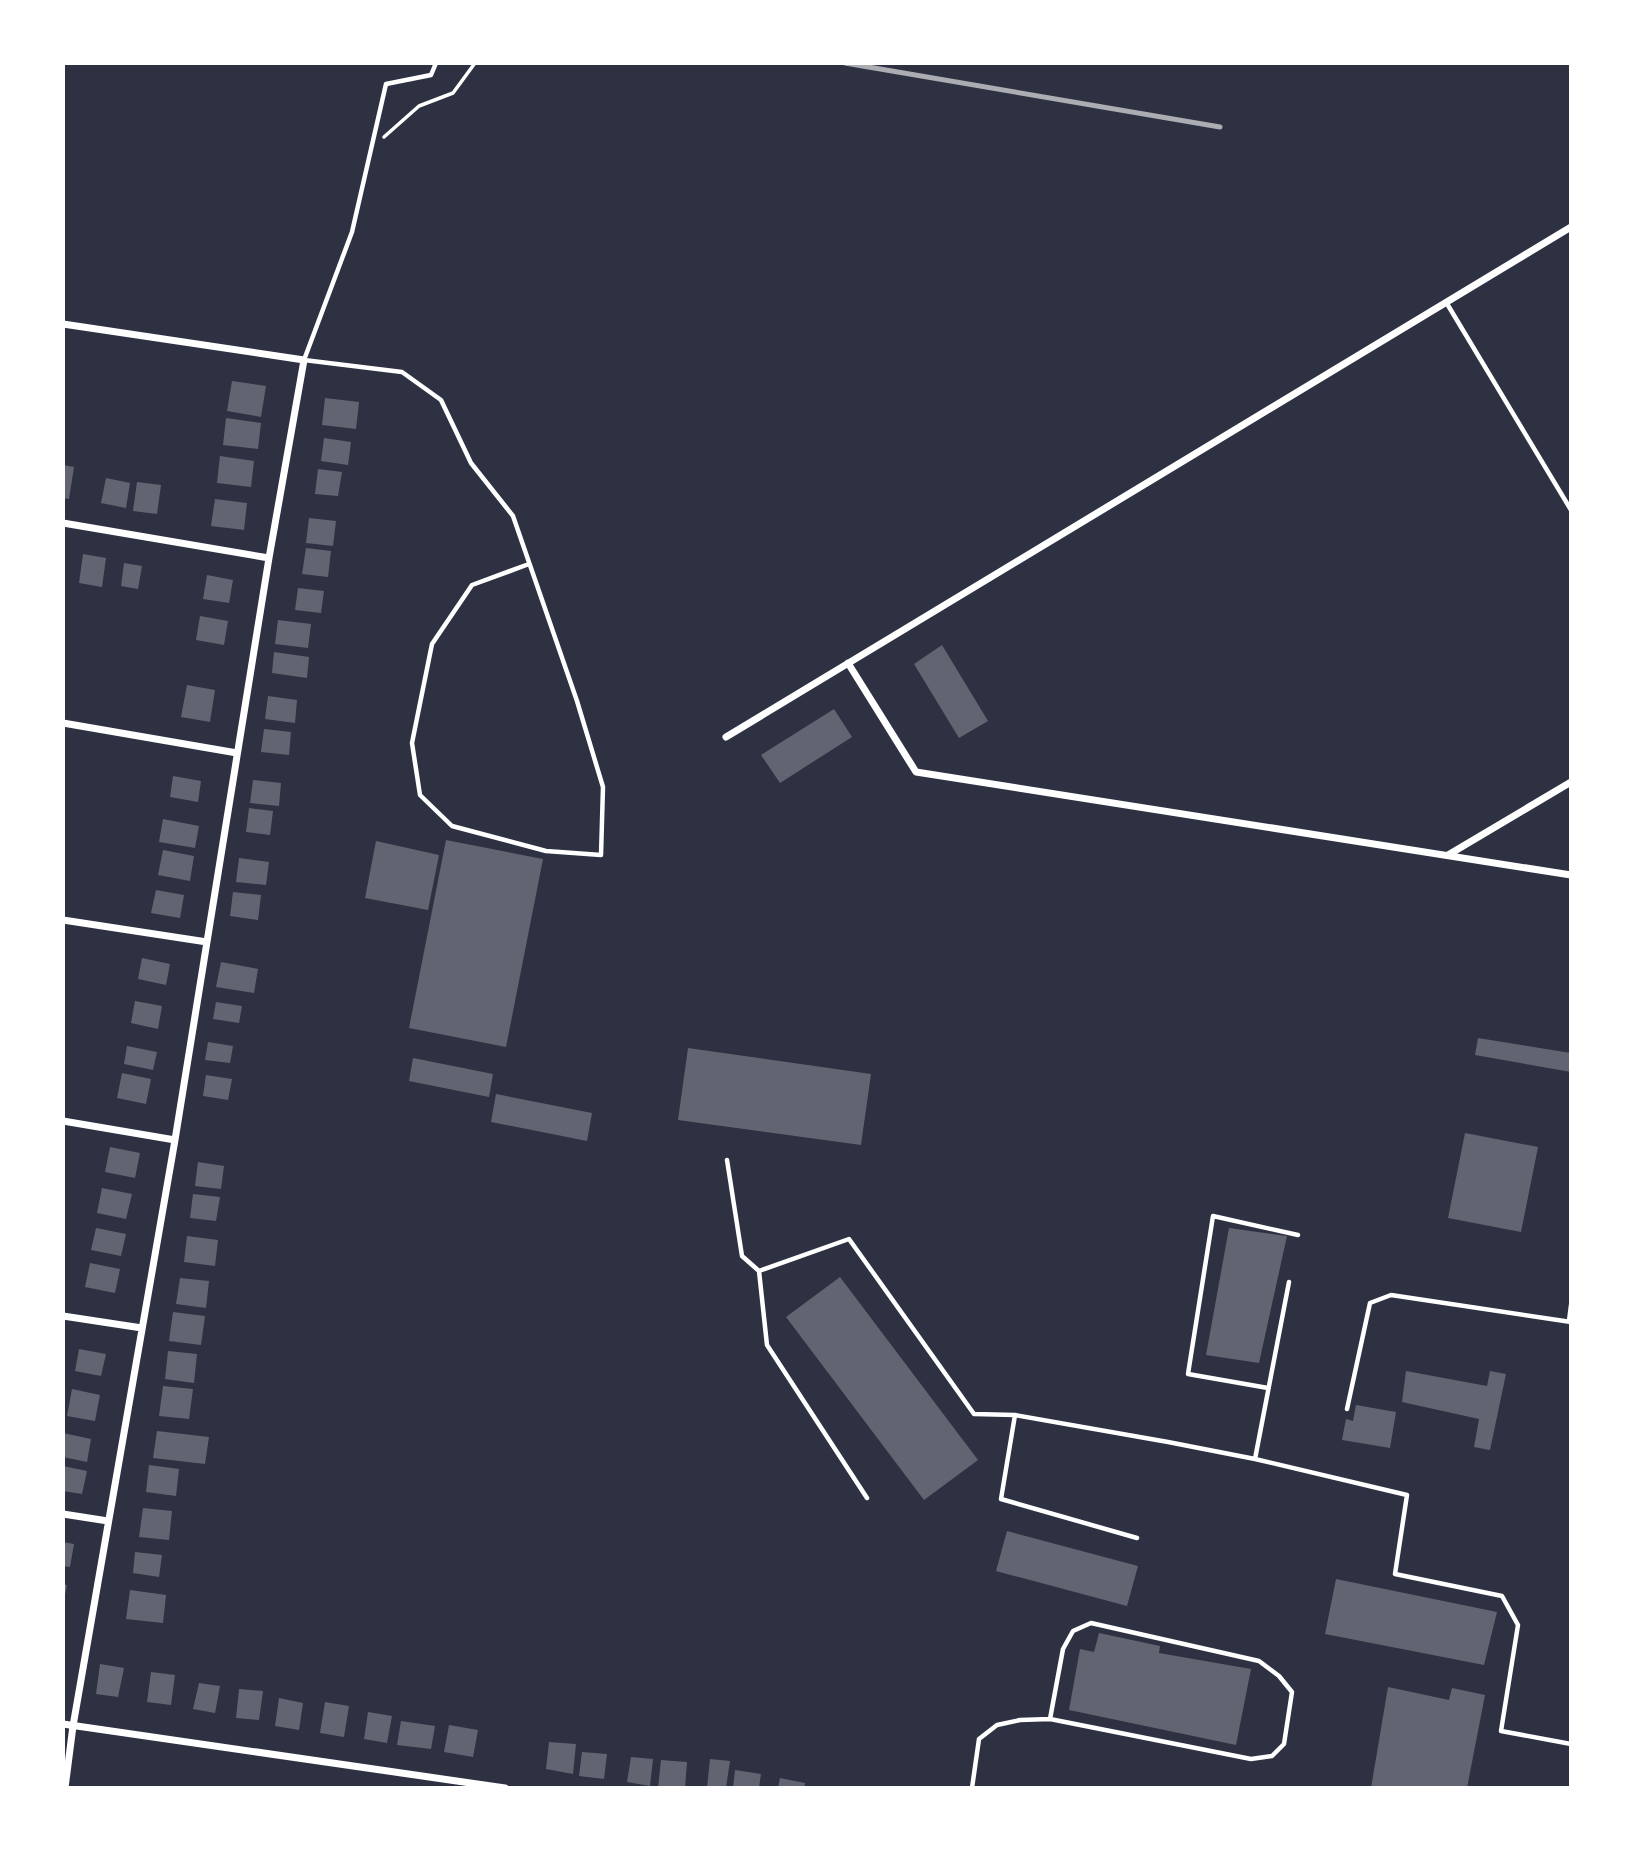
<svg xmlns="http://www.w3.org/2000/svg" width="1634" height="1851" viewBox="0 0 1634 1851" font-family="Manrope,sans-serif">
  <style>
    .building { fill: #626471 }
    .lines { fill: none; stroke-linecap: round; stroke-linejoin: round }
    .path { stroke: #fff; stroke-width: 3.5 }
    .service { stroke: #fff; stroke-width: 4.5 }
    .minor { stroke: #fff; stroke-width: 7 }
    .rail { stroke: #abadb3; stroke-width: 5 }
  </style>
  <rect width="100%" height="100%" fill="#2d3142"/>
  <path class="building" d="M232,381L266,386L261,417L227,411Z
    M325,398L359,402L356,429L322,425Z
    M226,418L261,423L258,449L223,445Z
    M324,438L351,442L348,465L321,461Z
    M220,456L254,461L251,487L217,483Z
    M63,465L74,467L69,499L63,498Z
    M318,469L342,472L338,496L315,494Z
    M106,478L130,483L126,508L101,503Z
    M137,482L161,485L157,514L133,511Z
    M215,499L247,503L244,530L211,526Z
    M309,518L336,521L333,546L306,543Z
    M306,548L331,551L328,577L302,574Z
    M83,554L106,558L102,587L79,583Z
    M124,563L142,566L138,589L121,586Z
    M207,575L233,580L229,603L203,599Z
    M298,588L324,591L321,613L295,610Z
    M200,616L228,621L224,645L196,640Z
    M278,620L311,624L308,648L275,644Z
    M942,645L988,721L959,738L914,664Z
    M274,652L309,657L307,678L272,673Z
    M187,685L215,690L210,722L181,717Z
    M268,696L297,700L295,723L265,719Z
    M834,709L852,737L780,783L761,755Z
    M264,729L291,732L289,755L261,752Z
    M173,776L201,781L198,802L170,797Z
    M253,780L281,783L279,806L250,803Z
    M249,808L273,811L270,835L246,832Z
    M163,819L199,826L195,848L159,842Z
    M446,840L543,859L506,1047L409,1028Z
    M376,841L439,855L428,910L365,898Z
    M163,850L194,856L190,881L158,875Z
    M239,858L269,862L266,885L236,882Z
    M156,890L184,895L180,918L151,913Z
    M233,892L261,895L258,920L230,916Z
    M142,958L170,964L166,985L138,979Z
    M221,962L258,969L254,993L216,987Z
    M135,1001L162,1006L158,1029L131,1023Z
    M216,1002L242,1006L239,1023L213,1019Z
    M1478,1038L1571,1053V1072L1475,1055Z
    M208,1042L233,1046L230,1063L205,1060Z
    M127,1046L157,1052L153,1070L124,1064Z
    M688,1048L871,1074L861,1145L678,1120Z
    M413,1058L493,1074L489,1097L409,1081Z
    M122,1073L151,1079L146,1104L117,1098Z
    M206,1075L232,1079L228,1100L203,1096Z
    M496,1094L592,1113L587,1141L491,1122Z
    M1465,1133L1538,1147L1521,1232L1448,1218Z
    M110,1147L140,1153L135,1178L105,1172Z
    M198,1162L224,1166L221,1189L195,1186Z
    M102,1188L132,1194L126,1219L97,1213Z
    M193,1194L220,1197L216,1221L190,1218Z
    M96,1228L126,1234L121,1256L91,1250Z
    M1229,1228L1287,1236L1259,1363L1206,1355Z
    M187,1236L218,1240L215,1266L184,1262Z
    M90,1263L120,1269L115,1293L85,1287Z
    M840,1277L978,1460L924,1500L786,1317Z
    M180,1278L209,1281L206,1308L176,1304Z
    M173,1312L205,1316L201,1345L169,1341Z
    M79,1349L106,1354L101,1376L75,1371Z
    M168,1351L197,1354L194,1383L165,1379Z
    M1406,1371L1487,1386L1490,1371L1506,1374L1490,1450L1474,1447L1479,1419L1402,1402Z
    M163,1386L193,1389L189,1419L159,1416Z
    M72,1389L100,1395L95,1421L67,1416Z
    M1356,1405L1396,1412L1390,1448L1342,1440L1346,1419L1353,1421Z
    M157,1431L209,1437L205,1464L153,1458Z
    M63,1433L91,1439L87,1462L63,1457Z
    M149,1465L179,1469L176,1496L146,1492Z
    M63,1466L87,1471L82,1494L63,1491Z
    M143,1508L172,1511L169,1540L139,1537Z
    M1007,1531L1138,1566L1127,1606L996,1571Z
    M63,1542L74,1544L70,1567L63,1566Z
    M135,1552L162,1555L159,1577L133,1573Z
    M1336,1579L1497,1612L1484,1665L1325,1634Z
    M63,1584L67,1585L64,1600H63Z
    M130,1590L166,1595L163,1623L126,1619Z
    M1099,1633L1160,1646L1159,1653L1251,1669L1236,1745L1069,1710L1080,1649L1094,1652Z
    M100,1664L124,1668L118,1697L96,1694Z
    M151,1672L175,1675L171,1705L147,1702Z
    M199,1683L220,1686L215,1713L193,1709Z
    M1388,1687L1449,1700L1452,1688L1485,1695L1467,1788H1371Z
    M239,1689L263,1691L259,1720L236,1718Z
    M279,1698L303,1703L299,1730L275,1726Z
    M325,1702L349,1706L344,1737L320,1733Z
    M368,1712L392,1716L387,1743L364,1739Z
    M401,1721L435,1726L431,1749L397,1745Z
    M449,1725L478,1730L473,1757L444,1752Z
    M549,1742L576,1744L573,1774L546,1769Z
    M582,1752L607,1754L604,1779L579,1776Z
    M631,1757L653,1759L650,1786L627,1782Z
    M710,1759L730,1761L726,1788H707Z
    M661,1760L687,1762L685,1788H658Z
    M735,1770L761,1774L759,1788H733Z
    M780,1778L805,1783L804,1788H778Z"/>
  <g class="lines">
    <path class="path" d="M384,137L419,106L453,93L475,63"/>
    <path class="service" d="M436,63L431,75L386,84L352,232L304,360L402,372L441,400L471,463L513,516L577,701L603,787L601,855L546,851L452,826L420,795L412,743L432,644L472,585L529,564
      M1446,302L1571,510
      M727,1160L742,1256L759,1271L849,1239L974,1414L1015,1415
      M759,1271L767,1345L867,1498
      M1569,1321L1571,1305
      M1268,1388L1188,1374L1213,1216L1298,1235
      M1347,1409L1370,1303L1391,1295L1571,1322
      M1255,1459L1289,1282
      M1137,1538L1001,1499L1015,1415L1168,1442L1255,1459L1407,1495L1395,1574L1502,1596L1518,1625L1501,1731L1571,1744
      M972,1788L979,1739L997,1725L1020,1720L1050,1719L1251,1759L1272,1756L1284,1744L1292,1692L1279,1676L1259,1661L1091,1623L1073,1631L1063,1649L1050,1719"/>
    <path class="minor" d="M63,324L304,360L269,558L175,1140L73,1726L65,1788
      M63,523L269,558
      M848,663L916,772L1571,875
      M63,723L237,753
      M726,737L1571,227
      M1448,855L1571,782
      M63,920L207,942
      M63,1121L175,1140
      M63,1316L142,1328
      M63,1514L108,1521
      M63,1724L505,1788"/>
    <path class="rail" d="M845,63L1220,127"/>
  </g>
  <rect width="1634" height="1851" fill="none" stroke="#ffffff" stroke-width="130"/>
</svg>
